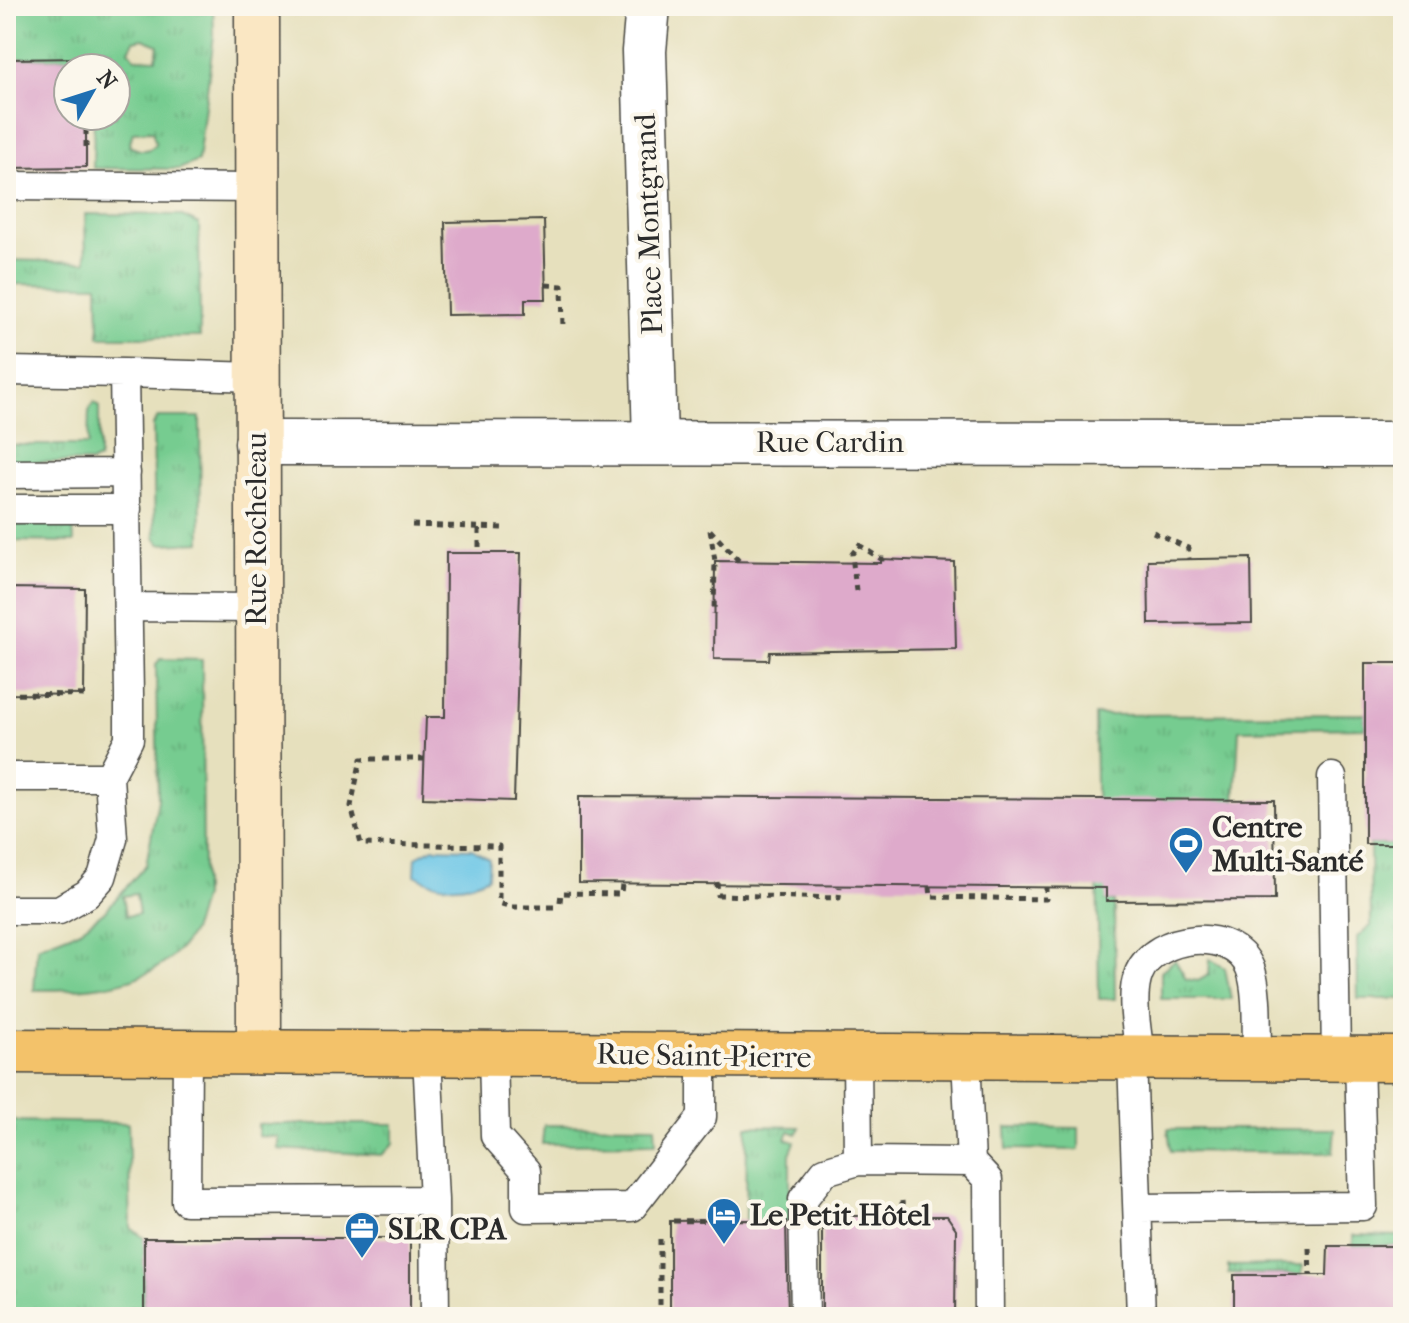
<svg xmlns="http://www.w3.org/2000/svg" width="1409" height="1323" viewBox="0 0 1409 1323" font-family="'IM FELL French Canon',serif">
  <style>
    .grass { fill: url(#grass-tufts); stroke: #507c5e; stroke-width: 2; fill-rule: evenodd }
    .water { fill: #68c5e6; stroke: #4a7888; stroke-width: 2 }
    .building { fill: #deaacb }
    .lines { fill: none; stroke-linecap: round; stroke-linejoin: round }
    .lane-casing { stroke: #474641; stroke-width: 31 }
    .street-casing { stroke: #474641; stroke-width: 47 }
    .secondary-casing { stroke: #474641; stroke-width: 47 }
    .primary-casing { stroke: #474641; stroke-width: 47 }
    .path { stroke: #474641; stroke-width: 5; stroke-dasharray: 6 6; stroke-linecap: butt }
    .lane { stroke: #fff; stroke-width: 28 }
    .street { stroke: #fff; stroke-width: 44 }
    .secondary { stroke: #fae7c3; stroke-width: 44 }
    .primary { stroke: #f3c26a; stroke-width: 44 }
    .labels { text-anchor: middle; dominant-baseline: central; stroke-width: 8; stroke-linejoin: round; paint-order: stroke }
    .street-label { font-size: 30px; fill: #2b2b2b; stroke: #fbf7ec }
    .poi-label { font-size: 30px; font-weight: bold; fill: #2b2b2b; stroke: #fbf7ec; text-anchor: start }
  </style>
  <defs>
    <pattern id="grass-tufts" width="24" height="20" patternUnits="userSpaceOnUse" patternTransform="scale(2)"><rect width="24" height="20" fill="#76cc90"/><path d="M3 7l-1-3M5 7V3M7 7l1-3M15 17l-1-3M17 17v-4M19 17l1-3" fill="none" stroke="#66af7c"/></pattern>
  </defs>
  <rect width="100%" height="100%" fill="#fbf7ec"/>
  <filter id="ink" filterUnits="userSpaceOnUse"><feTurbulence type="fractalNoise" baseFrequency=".0125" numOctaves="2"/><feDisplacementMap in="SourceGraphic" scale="16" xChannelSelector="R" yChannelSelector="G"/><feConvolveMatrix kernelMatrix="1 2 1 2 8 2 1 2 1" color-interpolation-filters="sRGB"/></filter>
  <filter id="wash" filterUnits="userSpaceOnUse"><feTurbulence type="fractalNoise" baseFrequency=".006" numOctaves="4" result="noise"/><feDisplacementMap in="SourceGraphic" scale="32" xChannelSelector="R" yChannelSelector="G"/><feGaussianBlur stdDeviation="1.8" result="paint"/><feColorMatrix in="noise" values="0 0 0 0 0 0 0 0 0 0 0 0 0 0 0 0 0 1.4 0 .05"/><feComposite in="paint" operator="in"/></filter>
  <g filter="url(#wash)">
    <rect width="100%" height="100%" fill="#e6e0bd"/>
    <path class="grass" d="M6,6H213L214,35L198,161L179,169L93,168L94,116H116V68H102L97,51L78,50L70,58L6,59ZM143,39L158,45L156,59L135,58L129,50L134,41ZM152,131L156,144C148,153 139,151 129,146L133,132Z
      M85,214L180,215L199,224L200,337H99L98,285L6,284V260L86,262Z
      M94,402L99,407V459L92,462H6V445H88L89,409Z
      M158,417H200L201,542L160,544L155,537L153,425Z
      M73,524L74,542L6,541V525Z
      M160,659L202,660L203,897C199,908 197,922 191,933C161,988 88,990 34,990L37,947L80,930L106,910L146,865L158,800L156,665ZM136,894L139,914L126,916L123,896Z
      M1403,714V720H1365V728L1239,730L1235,801L1107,901H1114L1115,999H1099L1095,715Z
      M1370,844H1403V999H1358L1357,937L1371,926Z
      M1210,959L1225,968L1231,999H1161V971L1175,960L1186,979L1198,981L1209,975Z
      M6,1121L128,1123L131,1228L144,1238V1307L130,1308V1317H6Z
      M258,1124H394V1143L382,1155L278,1149V1137L258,1136Z
      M544,1125L655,1126L656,1143L542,1144Z
      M747,1126L800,1127L797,1134L789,1131L786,1139L795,1142L790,1154V1221H746Z
      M1006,1127L1079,1128V1150L1007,1149Z
      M1168,1129H1335L1333,1153L1171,1151Z
      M1353,1235L1403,1236V1246H1353Z
      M1303,1265L1302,1275L1228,1273V1266Z"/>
    <path class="water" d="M433,848L472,849L489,859L488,877C464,890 438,889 415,875L416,857Z"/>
    <g id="blocks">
      <path class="building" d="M84,58L85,68H68V116H86V167L6,168V59Z
        M544,220L546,299H525V314L447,315L445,222Z
        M446,553H521L514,801L423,798L426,717H445Z
        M1251,558L1252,623L1149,624L1148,560Z
        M881,559L954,562L956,649L770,652L769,660L714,659L715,561L881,563Z
        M6,588L85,589L84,695L6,694Z
        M1365,663H1403V844H1365Z
        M579,796L1274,800L1275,900L1106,901V888L579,883Z
        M822,1216H947L956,1229L955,1317H822Z
        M746,1220L786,1221L788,1317H670V1221Z
        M144,1238H410V1317H144Z
        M1328,1246H1403V1317H1234V1275H1327Z"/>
    </g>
  </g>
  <g filter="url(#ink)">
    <use href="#blocks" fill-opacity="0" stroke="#474641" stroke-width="2"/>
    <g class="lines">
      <defs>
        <path id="lane" d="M6,186L257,188
          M6,371L124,373L129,695V739L109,777L113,839L102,877L87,894L59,910H6
          M124,373L257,377
          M6,474L126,473
          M6,509H127
          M128,607L256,608
          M6,777H109
          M1332,777L1336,1059
          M187,1052L186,1201L434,1200L427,1055
          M493,1054L495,1136L526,1171V1208L632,1207L702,1117V1056
          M857,1057L858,1161L971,1162L966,1058
          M1132,1058L1141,1317
          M1140,1058C1138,1033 1129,997 1139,973C1155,935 1232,925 1250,968C1259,989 1256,1034 1257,1059
          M971,1162L988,1180L989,1317
          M434,1200L435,1317
          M1139,1208L1363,1206L1359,1059
          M805,1317L803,1199L825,1171L858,1161"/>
        <path id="street" d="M648,6L644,51L655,441
          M257,443L1403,444"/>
        <path id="secondary" d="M257,6L259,1052"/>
        <path id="primary" d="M6,1051L1403,1059"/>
      </defs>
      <use href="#lane" class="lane-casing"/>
      <use href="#street" class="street-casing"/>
      <use href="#secondary" class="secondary-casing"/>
      <use href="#primary" class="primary-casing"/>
      <path class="path" d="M86,117V148
        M546,285L562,286L563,329
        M412,525L505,528
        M479,529V553
        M710,530L715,561L714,614
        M710,530L740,562
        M1153,532L1188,548L1189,559
        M856,591L852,554L859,545L881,559H890
        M6,694L89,695
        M425,759H361L351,806L361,844L499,846V903L511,907H560
        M717,882L718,895L839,898L840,887
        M930,887L931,897L1046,899V888
        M560,902L561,893L621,894L622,884
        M902,1201L903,1216
        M673,1221L727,1220
        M1309,1248L1310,1275
        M660,1317V1234"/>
      <use href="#lane" class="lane"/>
      <use href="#street" class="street"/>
      <use href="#secondary" class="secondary"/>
      <use href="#primary" class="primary"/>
    </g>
  </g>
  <defs>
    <symbol id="stadium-pin" viewBox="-11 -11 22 30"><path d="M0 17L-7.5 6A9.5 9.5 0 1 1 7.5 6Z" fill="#1f6fb2" stroke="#fbf7ec"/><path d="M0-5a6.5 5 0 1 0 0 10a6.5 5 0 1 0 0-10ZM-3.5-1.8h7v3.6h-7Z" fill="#fff"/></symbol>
    <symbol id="hotel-pin" viewBox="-11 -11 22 30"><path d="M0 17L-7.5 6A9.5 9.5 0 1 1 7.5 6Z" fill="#1f6fb2" stroke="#fbf7ec"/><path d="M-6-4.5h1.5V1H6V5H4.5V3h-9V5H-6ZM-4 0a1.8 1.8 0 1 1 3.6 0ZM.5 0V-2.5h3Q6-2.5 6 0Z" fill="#fff"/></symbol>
    <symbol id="office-pin" viewBox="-11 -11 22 30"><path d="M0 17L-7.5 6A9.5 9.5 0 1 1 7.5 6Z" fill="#1f6fb2" stroke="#fbf7ec"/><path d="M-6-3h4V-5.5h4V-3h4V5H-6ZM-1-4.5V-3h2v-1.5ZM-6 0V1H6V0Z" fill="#fff"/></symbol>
  </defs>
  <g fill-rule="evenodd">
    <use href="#stadium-pin" x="1166" y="824" width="40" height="54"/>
    <use href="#hotel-pin" x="704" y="1195" width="40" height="54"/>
    <use href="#office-pin" x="342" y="1209" width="40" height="54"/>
  </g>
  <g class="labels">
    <g class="street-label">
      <text transform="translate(649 224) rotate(-92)">Place Montgrand</text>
      <text x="830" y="442">Rue Cardin</text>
      <text transform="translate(256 529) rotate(-90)">Rue Rocheleau</text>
      <text transform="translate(704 1056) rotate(1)">Rue Saint-Pierre</text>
    </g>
    <g class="poi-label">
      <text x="1212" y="827">Centre<tspan x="1212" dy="34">Multi-Santé</tspan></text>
      <text x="750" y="1215">Le Petit Hôtel</text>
      <text x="388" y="1229">SLR CPA</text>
    </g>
  </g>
  <rect width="1409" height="1323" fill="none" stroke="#fbf7ec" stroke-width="32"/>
  <g transform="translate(92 92) rotate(51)"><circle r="38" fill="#fbf7ec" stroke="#a8a59f" stroke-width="2"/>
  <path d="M0-6L14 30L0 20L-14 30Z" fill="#1f6fb2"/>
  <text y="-12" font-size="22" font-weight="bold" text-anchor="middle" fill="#2b2b2b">N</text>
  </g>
</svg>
